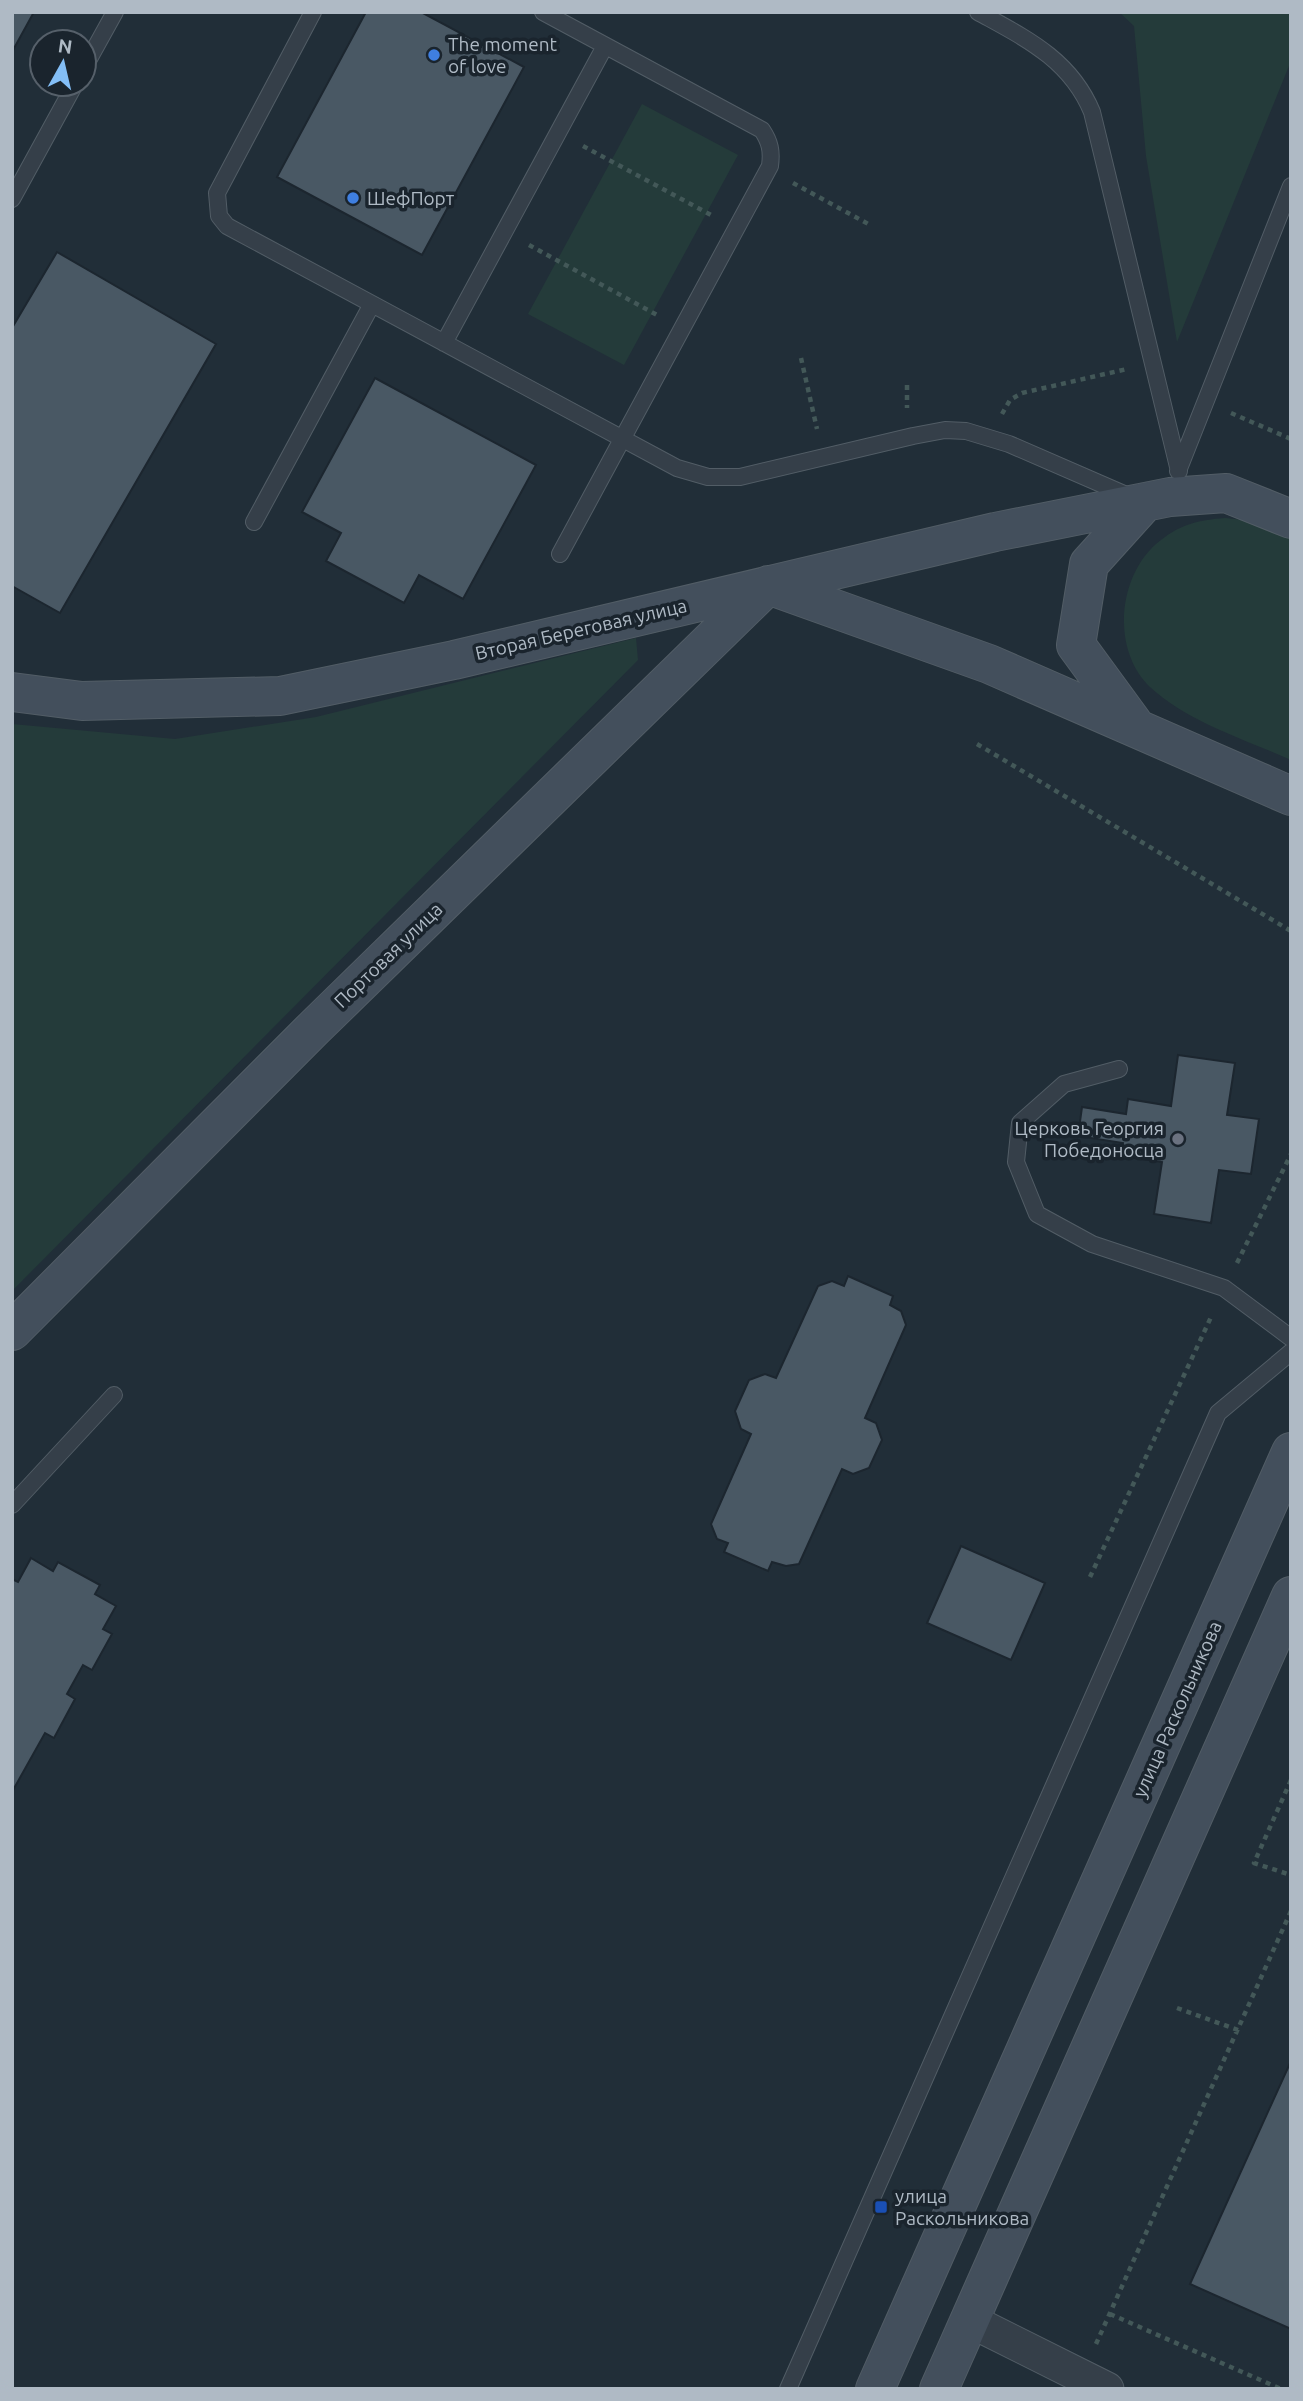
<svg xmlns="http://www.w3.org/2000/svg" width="1303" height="2401" viewBox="0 0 1303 2401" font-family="Ubuntu,sans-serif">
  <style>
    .green { fill: #243b3a }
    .building { fill: #495864; stroke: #1c262f; stroke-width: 2 }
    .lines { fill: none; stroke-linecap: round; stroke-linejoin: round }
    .lane-casing { stroke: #525d66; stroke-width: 18 }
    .street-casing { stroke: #525d66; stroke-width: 35 }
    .secondary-casing { stroke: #525d66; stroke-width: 40 }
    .path { stroke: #435858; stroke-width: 4.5; stroke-dasharray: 5 5; stroke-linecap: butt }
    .lane { stroke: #353f49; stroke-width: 16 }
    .street { stroke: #353f49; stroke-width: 33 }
    .secondary { stroke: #434f5c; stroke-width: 38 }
    .shop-dot { fill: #3f7fe0; stroke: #1a242d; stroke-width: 2.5 }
    .worship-dot { fill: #6b7280; stroke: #1a242d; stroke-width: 2.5 }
    .transit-dot { fill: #1a4fb4; stroke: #1a242d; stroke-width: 2.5 }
    .labels { text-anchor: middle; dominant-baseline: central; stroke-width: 7; stroke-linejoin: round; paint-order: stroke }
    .poi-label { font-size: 19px; fill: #afbac5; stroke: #1a242d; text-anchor: start }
    .street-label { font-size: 19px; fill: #afbac5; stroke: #1a242d }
  </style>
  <rect width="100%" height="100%" fill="#212e38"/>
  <path class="green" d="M1119,12H1291V61L1177,342L1146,156L1134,26Z
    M642,104L738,155L624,365L528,314Z
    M1225,518L1254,521L1291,532V760C1244,739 1188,722 1150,687C1110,649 1118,572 1161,540C1181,524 1200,520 1225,518Z
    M636,638L638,660L12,1291V724L175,739L316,717Z"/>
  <path class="building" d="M12,12H34L12,52Z
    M366,12H421L524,67L422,255L277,177Z
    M57,252L216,344L60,613L12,586V328Z
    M375,378L536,465L463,599L419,575L404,603L326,561L341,533L302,512Z
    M1178,1055L1235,1063L1227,1115L1259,1119L1251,1174L1219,1170L1211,1223L1154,1214L1162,1162L1121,1156L1123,1143L1078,1136L1082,1107L1126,1114L1128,1099L1171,1106Z
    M848,1276L893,1296L890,1305L901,1311L906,1325L865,1418L876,1423L882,1440L869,1468L853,1474L842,1469L799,1564L786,1566L772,1562L768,1571L724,1552L728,1543L717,1539L711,1524L751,1434L741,1429L735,1411L749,1380L765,1374L776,1378L818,1286L832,1281L844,1286Z
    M961,1546L1045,1583L1011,1660L927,1623Z
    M31,1558L53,1571L58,1562L100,1585L95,1594L116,1606L103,1629L112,1634L92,1670L83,1665L67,1694L75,1699L54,1738L45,1733L12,1792V1579L18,1582Z
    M1291,2061L1290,2248L1291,2329L1190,2284Z"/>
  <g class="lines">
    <defs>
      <path id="lane" d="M313,12L217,193L219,216L227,226L677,468L708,477H740L913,436L945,430L966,431L1009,444L1131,497
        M543,12L762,130C770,142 772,151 770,166L560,554
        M978,12C1025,38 1070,59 1092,112L1179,471
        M84,68L115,12
        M12,199L75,84
        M444,343L605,46
        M1178,471L1291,186
        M254,522L372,304
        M1119,1069L1064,1084L1020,1123L1016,1162L1037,1214L1092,1244L1224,1288L1291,1338
        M12,1505L114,1395
        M788,2389L1218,1413L1291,1352"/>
      <path id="street" d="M969,2320L1107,2389"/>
      <path id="secondary" d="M12,692L82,701L280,696L454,660L995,532L1170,497L1226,493L1291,519
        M1133,723L1076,645L1089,564L1144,503
        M12,1331L313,1029L768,585L989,664L1291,796
        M875,2389L1291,1452
        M939,2389L1291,1596"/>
    </defs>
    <use href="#lane" class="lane-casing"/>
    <use href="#street" class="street-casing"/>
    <use href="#secondary" class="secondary-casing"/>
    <path class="path" d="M583,146L711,215
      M793,183L872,226
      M529,245L657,315
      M801,358L817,429
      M907,385V408
      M1231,413L1291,439
      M1002,414L1010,400L1022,393L1127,369
      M977,744L1291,931
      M1237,1263L1291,1154
      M1090,1577L1212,1315
      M1291,1780L1254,1863L1291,1875
      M1177,2008L1238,2030
      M1110,2314L1281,2389
      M1096,2344L1291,1911"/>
    <use href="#lane" class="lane"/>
    <use href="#street" class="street"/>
    <use href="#secondary" class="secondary"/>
  </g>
  <g class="shop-dot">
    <circle cx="434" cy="55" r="7"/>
    <circle cx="353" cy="198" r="7"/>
  </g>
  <circle class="worship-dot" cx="1178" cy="1139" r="7"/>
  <rect class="transit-dot" x="874" y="2200" width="14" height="14" rx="3.5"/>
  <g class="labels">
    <g class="poi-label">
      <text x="448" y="44">The moment<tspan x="448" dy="22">of love</tspan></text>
      <text x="367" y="198">ШефПорт</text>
      <text x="1164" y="1128" text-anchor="end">Церковь Георгия<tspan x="1164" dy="22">Победоносца</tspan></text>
      <text x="895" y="2196">улица<tspan x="895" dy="22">Раскольникова</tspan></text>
    </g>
    <g class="street-label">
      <text transform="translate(581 629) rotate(-13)">Вторая Береговая улица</text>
      <text transform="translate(388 955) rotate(-44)">Портовая улица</text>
      <text transform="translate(1177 1709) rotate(-66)">улица Раскольникова</text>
    </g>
  </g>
  <rect width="1303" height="2401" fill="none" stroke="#afbac5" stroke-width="28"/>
  <g transform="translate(63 63) rotate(8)"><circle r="33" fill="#1a242d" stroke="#56606a" stroke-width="2"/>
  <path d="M0-5L12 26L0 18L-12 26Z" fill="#83bef6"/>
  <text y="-10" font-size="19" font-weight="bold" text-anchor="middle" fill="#afbac5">N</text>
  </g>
</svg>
